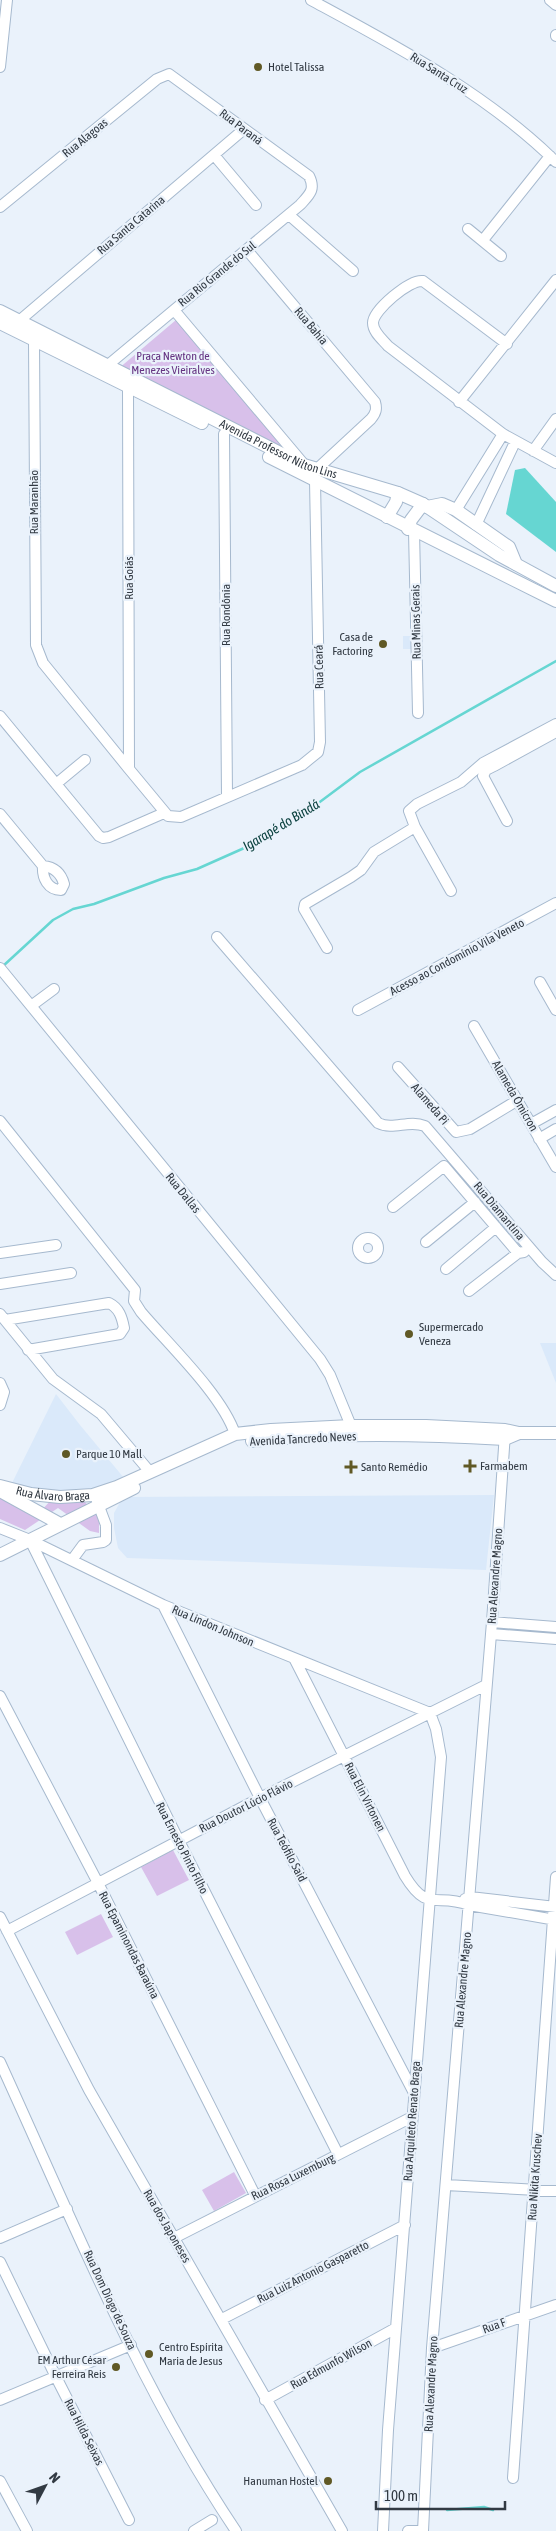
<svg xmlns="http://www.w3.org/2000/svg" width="556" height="2531" viewBox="0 0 556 2531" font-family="'Asap Condensed',sans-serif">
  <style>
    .built { fill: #dae9fa }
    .green { fill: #d8c0ea }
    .water { fill: #66d6d2 }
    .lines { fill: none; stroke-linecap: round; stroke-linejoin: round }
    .stream { stroke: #66d6d2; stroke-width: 2.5 }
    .minor-casing { stroke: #a6b9ce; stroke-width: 12 }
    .major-casing { stroke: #a6b9ce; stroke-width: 14 }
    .minor { stroke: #fff; stroke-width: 10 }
    .major { stroke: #fff; stroke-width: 12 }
    .poi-dot { fill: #605925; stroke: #eaf2fb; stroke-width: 2 }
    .labels { text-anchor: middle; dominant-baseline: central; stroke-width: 4.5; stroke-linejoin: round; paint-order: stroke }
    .poi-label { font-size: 12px; fill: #323a43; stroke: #eaf2fb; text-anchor: start }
    .street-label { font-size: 12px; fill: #323a43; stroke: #eaf2fb }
    .park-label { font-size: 12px; fill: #643281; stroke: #eaf2fb }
    .water-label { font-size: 14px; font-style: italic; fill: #0b413f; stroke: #eaf2fb }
  </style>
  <rect width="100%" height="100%" fill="#eaf2fb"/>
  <path class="built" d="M403,636H411L412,649H403Z
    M540,1343H556V1383Z
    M56,1394L80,1425L124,1478L108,1486L72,1493L10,1487Z
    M494,1495L486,1570L127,1558L118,1548L114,1528V1513L123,1497Z"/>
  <path class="green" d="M176,320L300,462L118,369Z
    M0,1497L40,1512L52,1499L83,1500L99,1517V1533L90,1531L58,1508L25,1530L0,1519Z
    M173,1850L189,1880L157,1896L141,1867Z
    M101,1914L113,1937L77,1955L65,1932Z
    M234,2172L246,2193L214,2211L202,2190Z"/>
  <path class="water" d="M525,468L556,502V552L506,514L515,470Z"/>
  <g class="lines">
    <path class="stream" d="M2,967L53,920L73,909L94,904L164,878L197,869L251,845L301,816L360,772L556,661
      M447,2510L484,2507L493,2510"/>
    <defs>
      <path id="minor" d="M311,0C396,46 486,93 556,162
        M550,0L556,5
        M556,36V35
        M0,67L7,0
        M214,155L256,205
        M0,207L157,79L169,74L309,176C316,190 309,195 300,205L108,365
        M289,215L353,271
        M468,229L501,256
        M483,240L550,156
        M247,250L375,402C377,409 376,413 371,419L316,470
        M174,310L302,462
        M19,321L243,130
        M34,341L36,645L43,663L129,769
        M507,344L423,281C410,279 373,310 373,323C373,332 382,339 388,346L503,434L556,463
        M128,387L129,769L168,816L181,817L302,765L318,752L320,742L315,481
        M459,402L556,280
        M224,434L227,796
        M533,451L556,419
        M456,510L503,434
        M476,525L515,442
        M414,531L418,713
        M0,716L99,836L103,838L109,837L164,813
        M56,784L85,760
        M0,814L43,866C54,867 61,873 64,884L61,890C48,890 42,878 43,866
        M507,821L483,776L486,770L494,766L556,732
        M415,827L451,891
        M217,937L378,1123C394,1131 408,1119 425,1126L542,1262L556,1275
        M327,948L304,909L305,904L351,877L361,870L374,852L415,827L409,811L417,804L461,782L483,763L556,724
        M0,968L320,1359L330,1375L351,1426
        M540,982L556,1010
        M31,1006L54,989
        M358,1010L556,903
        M474,1026L556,1167
        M398,1067L456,1132L470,1129L518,1100
        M0,1121L135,1290L134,1301L141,1312C169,1345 222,1395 235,1434
        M531,1124L556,1110
        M539,1139L556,1129
        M393,1207L444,1166L518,1253
        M358 1248a10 10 0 1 1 20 0a10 10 0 1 1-20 0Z
        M426,1242L475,1202
        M0,1253L56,1245
        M446,1269L496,1227
        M0,1284L71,1273
        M469,1291L518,1253L524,1252
        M0,1314L53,1379L101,1414L150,1472
        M5,1320L109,1303C119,1308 122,1317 124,1328L120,1334L28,1350
        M0,1383L4,1392L0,1405
        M0,1528L30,1540L163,1605L430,1713
        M30,1540L179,1841L338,2154
        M72,1560L83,1545L103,1542L106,1540V1525L97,1501
        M163,1605L260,1798L414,2093
        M492,1622L556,1627
        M491,1634L556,1639
        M295,1660L405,1876C428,1914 436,1892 469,1905L556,1920
        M0,1696L98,1883L255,2195
        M465,1899L470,1897L556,1907
        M0,1917L89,2090L342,2531
        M7,1931L260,1798L486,1685
        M0,2062C72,2219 139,2387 236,2531
        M446,2185L556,2191
        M0,2238L67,2209
        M174,2238L412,2117
        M0,2262L56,2377L129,2520
        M222,2319L405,2225
        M432,2348L556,2305
        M0,2400L131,2345
        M265,2400L396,2328
        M513,2478L556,1877
        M0,2481L27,2531
        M194,2531L212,2520
        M383,2531L388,2430L441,1757L436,1729L430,1713
        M408,2531H423
        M423,2531L432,2348L492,1622L505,1433"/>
      <g id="major">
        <path id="s1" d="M0,311L304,465L398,493L423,504L499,555L556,586"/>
        <path d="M0,323L202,423"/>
        <path d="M269,457L556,601"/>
        <path d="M427,507L442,504L456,510L509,547L516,564"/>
        <path d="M387,517L396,502L398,493"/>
        <path d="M408,529L411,520L423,504"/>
        <path d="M252,1441C335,1432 421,1434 505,1439L519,1433"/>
        <path id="s2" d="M0,1486L31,1494L60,1497L93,1495L117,1487L235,1434L271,1430L351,1426H426L505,1430L519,1433H556"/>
        <path d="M2,1492L60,1524"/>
        <path d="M0,1555L134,1488"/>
      </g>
    </defs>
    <use href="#minor" class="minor-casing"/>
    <use href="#major" class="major-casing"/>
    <use href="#minor" class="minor"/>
    <use href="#major" class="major"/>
  </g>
  <g class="poi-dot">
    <circle cx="258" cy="67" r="5"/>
    <circle cx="383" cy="644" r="5"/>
    <circle cx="409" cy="1334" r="5"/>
    <circle cx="66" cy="1454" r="5"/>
    <path d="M467.5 1458.5h5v5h5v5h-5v5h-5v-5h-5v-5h5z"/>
    <path d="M348.5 1459.5h5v5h5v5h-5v5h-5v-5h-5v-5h5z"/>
    <circle cx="149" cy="2354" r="5"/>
    <circle cx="116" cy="2367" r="5"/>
    <circle cx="328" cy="2481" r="5"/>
  </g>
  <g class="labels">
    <g class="poi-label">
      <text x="268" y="67">Hotel Talissa</text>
      <text x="373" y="637" text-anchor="end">Casa de<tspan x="373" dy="14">Factoring</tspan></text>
      <text x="419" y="1327">Supermercado<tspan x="419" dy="14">Veneza</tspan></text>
      <text x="76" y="1454">Parque 10 Mall</text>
      <text x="480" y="1466">Farmabem</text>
      <text x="361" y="1467">Santo Remédio</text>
      <text x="159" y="2347">Centro Espírita<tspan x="159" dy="14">Maria de Jesus</tspan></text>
      <text x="106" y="2360" text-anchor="end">EM Arthur César<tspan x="106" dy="14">Ferreira Reis</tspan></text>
      <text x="318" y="2481" text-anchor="end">Hanuman Hostel</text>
    </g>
    <g class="street-label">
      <text transform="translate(439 73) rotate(32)">Rua Santa Cruz</text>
      <text transform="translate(241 127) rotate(37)">Rua Paraná</text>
      <text transform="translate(85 138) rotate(-39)">Rua Alagoas</text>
      <text transform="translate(131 225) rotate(-40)">Rua Santa Catarina</text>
      <text transform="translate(217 274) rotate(-39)">Rua Rio Grande do Sul</text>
      <text transform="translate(311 326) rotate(50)">Rua Bahia</text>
      <text stroke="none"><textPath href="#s1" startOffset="311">Avenida Professor Nilton Lins</textPath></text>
      <text transform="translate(34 502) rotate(-90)">Rua Maranhão</text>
      <text transform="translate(129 578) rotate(-90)">Rua Goiás</text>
      <text transform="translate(226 615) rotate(-90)">Rua Rondônia</text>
      <text transform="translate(416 622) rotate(-91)">Rua Minas Gerais</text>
      <text transform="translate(319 667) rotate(-91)">Rua Ceará</text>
      <text transform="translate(457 957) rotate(-28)">Acesso ao Condomínio Vila Veneto</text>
      <text transform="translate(515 1096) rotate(60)">Alameda Ômicron</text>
      <text transform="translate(430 1104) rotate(49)">Alameda Pi</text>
      <text transform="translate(183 1193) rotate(51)">Rua Dallas</text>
      <text transform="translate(499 1211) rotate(50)">Rua Diamantina</text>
      <text transform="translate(303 1439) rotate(-3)">Avenida Tancredo Neves</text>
      <text stroke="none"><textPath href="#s2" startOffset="54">Rua Álvaro Braga</textPath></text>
      <text transform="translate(495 1576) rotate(-86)">Rua Alexandre Magno</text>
      <text transform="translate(213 1626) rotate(23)">Rua Lindon Johnson</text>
      <text transform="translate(365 1797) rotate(63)">Rua Elin Virtonen</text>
      <text transform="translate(246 1806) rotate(-27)">Rua Doutor Lúcio Flávio</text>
      <text transform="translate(182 1848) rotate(63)">Rua Ernesto Pinto Filho</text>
      <text transform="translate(287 1850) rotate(62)">Rua Teófilo Said</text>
      <text transform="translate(129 1945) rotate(63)">Rua Epaminondas Baraúna</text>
      <text transform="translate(463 1980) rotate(-85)">Rua Alexandre Magno</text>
      <text transform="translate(412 2121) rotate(-86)">Rua Arquiteto Renato Braga</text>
      <text transform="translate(293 2177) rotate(-26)">Rua Rosa Luxemburg</text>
      <text transform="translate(535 2177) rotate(-86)">Rua Nikita Kruschev</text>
      <text transform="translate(167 2226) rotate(60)">Rua dos Japoneses</text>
      <text transform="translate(313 2272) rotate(-27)">Rua Luiz Antonio Gasparetto</text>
      <text transform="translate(110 2300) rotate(65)">Rua Dom Diogo de Souza</text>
      <text transform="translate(494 2326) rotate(-20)">Rua F</text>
      <text transform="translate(331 2364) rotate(-29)">Rua Edmunfo Wilson</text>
      <text transform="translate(431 2384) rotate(-87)">Rua Alexandre Magno</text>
      <text transform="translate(84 2432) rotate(63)">Rua Hilda Seixas</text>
    </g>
    <g class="park-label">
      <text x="173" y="356">Praça Newton de<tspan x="173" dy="14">Menezes Vieiralves</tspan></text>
    </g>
    <g class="water-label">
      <text transform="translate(281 825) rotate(-31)">Igarapé do Bindá</text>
    </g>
  </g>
  <g transform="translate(45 2486) rotate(49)" stroke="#eaf2fb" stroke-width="4" paint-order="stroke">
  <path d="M0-4L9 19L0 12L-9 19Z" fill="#323a43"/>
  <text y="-8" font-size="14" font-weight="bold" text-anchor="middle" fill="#323a43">N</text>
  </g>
  <path d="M376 2501v8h129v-8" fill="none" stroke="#323a43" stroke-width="2.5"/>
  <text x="384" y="2501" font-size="15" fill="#323a43" stroke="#eaf2fb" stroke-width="4" paint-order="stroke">100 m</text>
</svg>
